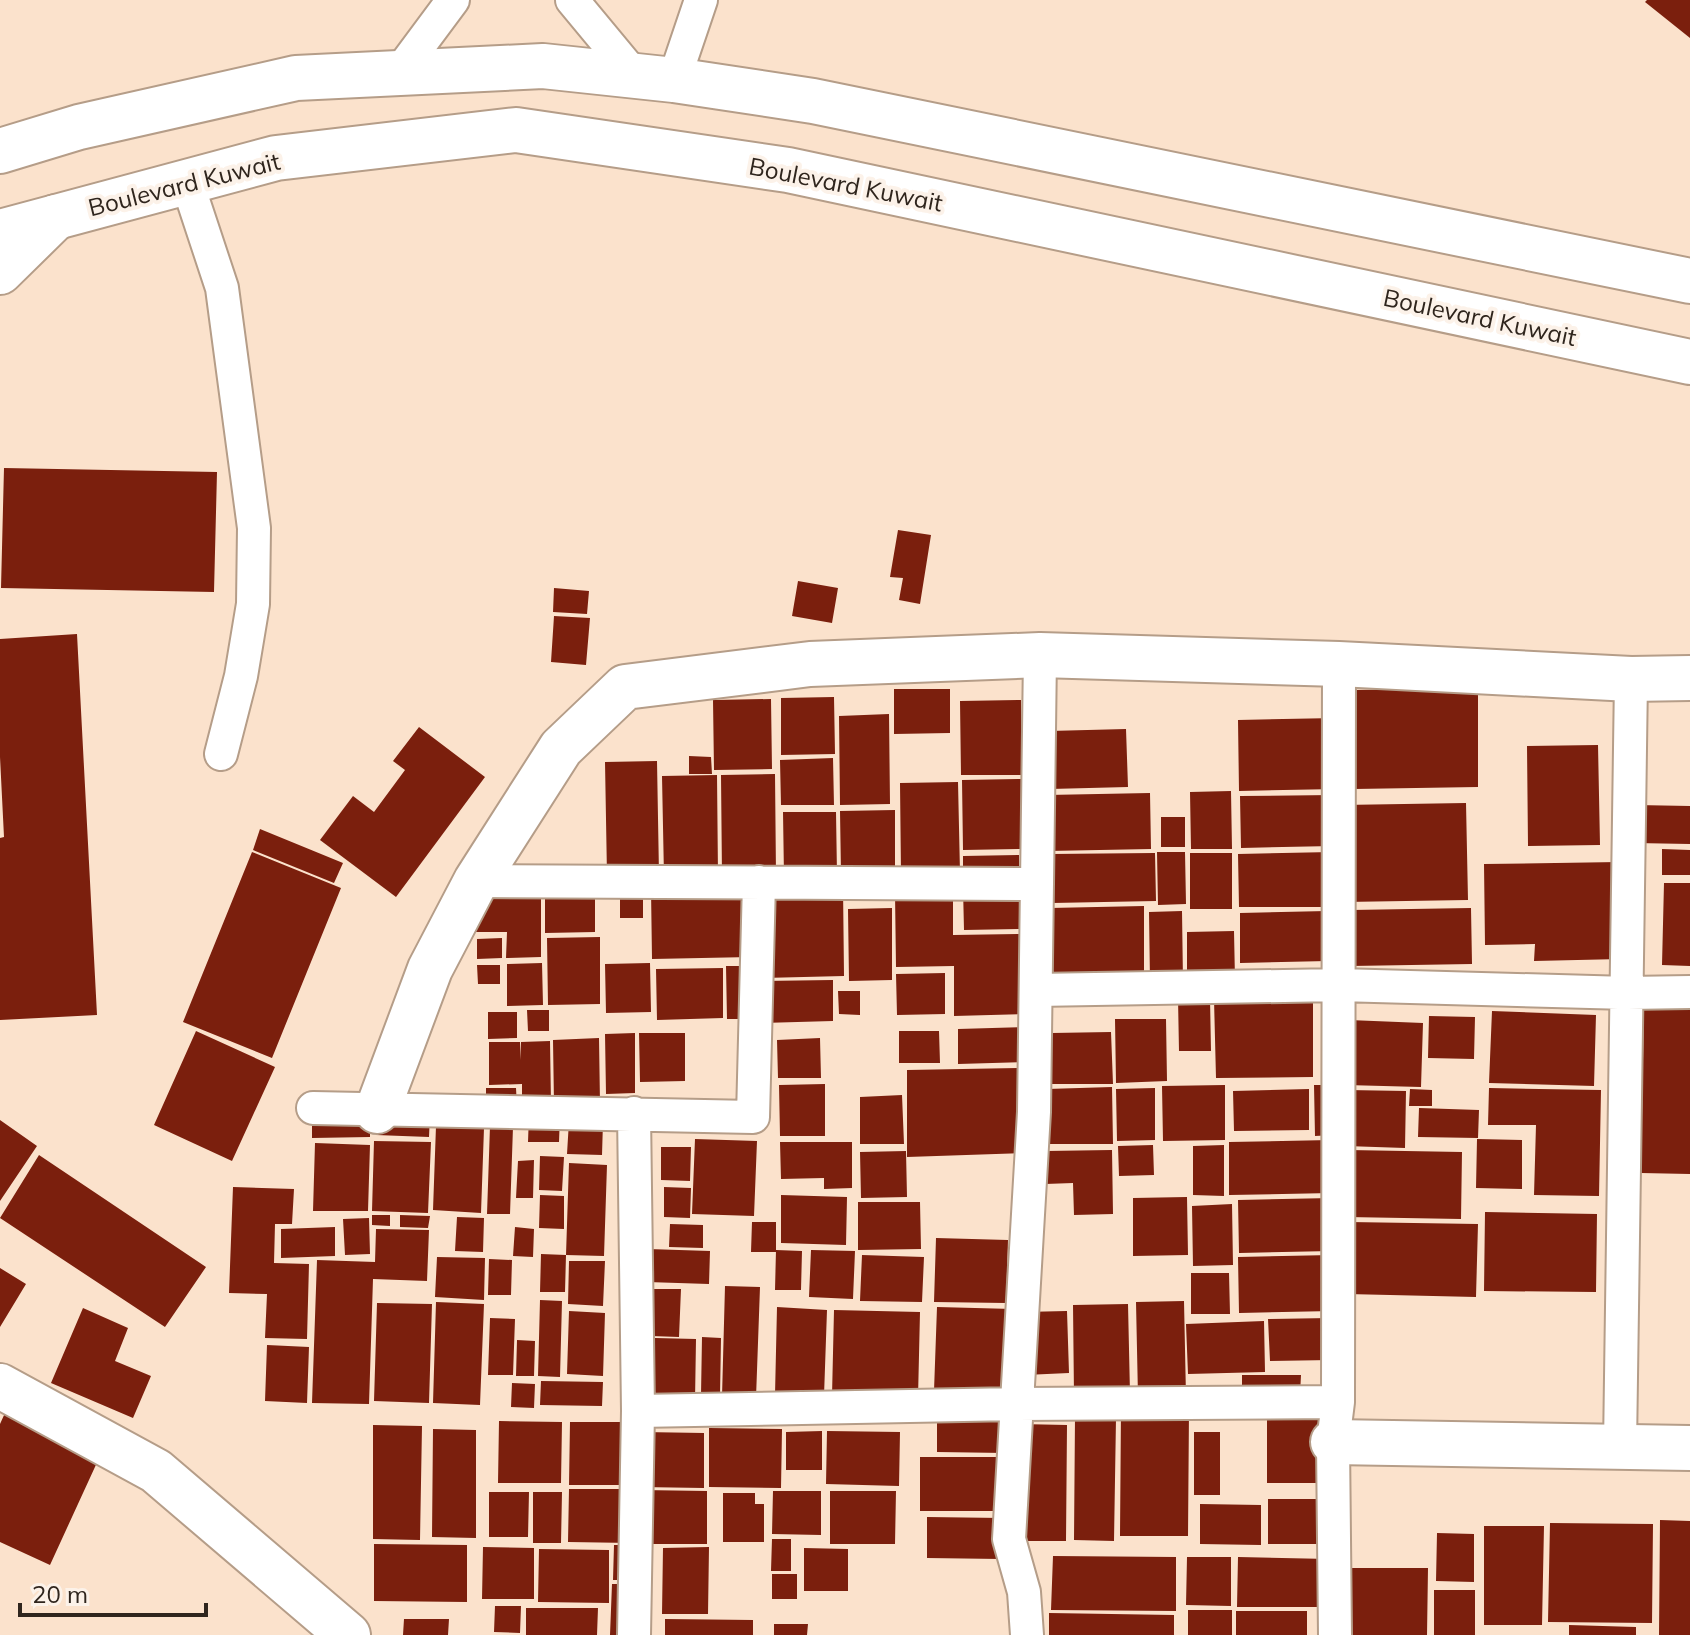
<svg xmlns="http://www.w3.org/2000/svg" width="1690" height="1635" viewBox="0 0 1690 1635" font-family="Mulish,sans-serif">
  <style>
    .building { fill: #7b1f0d }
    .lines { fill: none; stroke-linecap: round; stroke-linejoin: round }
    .lane-casing { stroke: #b59d88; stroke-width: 36 }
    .street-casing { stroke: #b59d88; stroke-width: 48 }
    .primary-casing { stroke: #b59d88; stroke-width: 48 }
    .lane { stroke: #fff; stroke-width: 32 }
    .street { stroke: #fff; stroke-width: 44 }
    .primary { stroke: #fff; stroke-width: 44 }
    .labels { text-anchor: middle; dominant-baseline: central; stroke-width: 8; stroke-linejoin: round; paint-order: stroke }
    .street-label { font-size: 24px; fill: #2f251d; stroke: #fcf2e9 }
  </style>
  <rect width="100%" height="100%" fill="#fbe2cc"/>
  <path class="building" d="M1647,0H1690V38L1645,2Z
    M4,468L217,472L214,592L1,588Z
    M898,530L931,535L920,604L899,600L903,578L890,577Z
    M798,581L838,588L832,623L792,616Z
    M554,588L589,591L587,614L553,612Z
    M554,616L590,618L586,665L551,662Z
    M77,634L97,1015L0,1020V838L4,837L0,757V639Z
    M1478,688V787L1354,789L1352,690Z
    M894,689H950V733L894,734Z
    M834,697L835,754L781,755V698Z
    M771,699L772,769L714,770L713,700Z
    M1021,700L1022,775H961L960,701Z
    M889,714L890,804L840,805L839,716Z
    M1336,718L1337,789L1239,791L1238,720Z
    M419,727L485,777L396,897L320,840L353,796L374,812L405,770L393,761Z
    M1126,729L1128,787L1050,789L1049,731Z
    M1598,745L1600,845L1528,846L1527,746Z
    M689,756L711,757L712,774H689Z
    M833,758L834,805H781L780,760Z
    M657,761L659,875L607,876L605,762Z
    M775,774L776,876L722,877L721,775Z
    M717,775L718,876L664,877L662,776Z
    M1022,779L1023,849L963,850L962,780Z
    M958,782L960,873L901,874L900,783Z
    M1231,791L1232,849H1191L1190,792Z
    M1150,793L1151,849L1048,851L1047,795Z
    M1333,795V846L1241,848L1240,796Z
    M1466,803L1468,900L1344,902L1342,805Z
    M1636,805L1690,806V844L1635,843Z
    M895,810V873L841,874L840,811Z
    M783,812H836L837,875L784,877Z
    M1161,817H1185V847H1161Z
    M260,829L343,863L334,883L253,850Z
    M1662,849L1690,850V875H1662Z
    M252,852L341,888L272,1058L183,1022Z
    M1157,852H1185L1186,904L1158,905Z
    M1332,852L1333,907H1239L1238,854Z
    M1155,853L1156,901L1052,903L1051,854Z
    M1190,853H1232V909H1190Z
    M1019,855V878L963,879V856Z
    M1619,862L1621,959L1534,961L1535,944L1485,945L1484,864Z
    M1664,883H1690V966L1662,965Z
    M843,886L844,976L763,978L761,888Z
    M750,887L751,957L652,959L651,889Z
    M1020,887L1021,929L964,930L963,888Z
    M643,889V918H620V890Z
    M541,891V957L506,958L507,932H471V892Z
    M953,892V935L1023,934L1024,1014L954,1016V966L896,967L895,893Z
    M545,894H595V932L545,933Z
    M1144,906V974L1051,976L1050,908Z
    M892,908V980L849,981L848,909Z
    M1471,908L1472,964L1351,966V910Z
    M1182,911L1183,982H1150L1149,912Z
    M1327,911L1328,961L1240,963V913Z
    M1234,931L1235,980L1187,981V932Z
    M600,937V1004L548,1005L547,938Z
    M502,938V958L477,959V939Z
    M542,963L543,1005L507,1006V964Z
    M650,963L651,1012L606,1013L605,964Z
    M477,965H500V984H478Z
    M726,966H750V1019H727Z
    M723,968V1018L657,1020L656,969Z
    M945,973V1014L897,1015L896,974Z
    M833,980V1021L760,1023V981Z
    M838,991H860V1015L839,1014Z
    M1313,997V1077L1216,1078L1214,999Z
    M1178,998H1210L1211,1051H1179Z
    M1644,1004L1690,1005V1174L1641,1173Z
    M527,1010H549V1031H528Z
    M1492,1011L1596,1015L1594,1086L1489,1083Z
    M488,1012H517V1038L488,1039Z
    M1429,1016L1475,1017L1474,1059L1428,1058Z
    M1115,1019H1166L1167,1081L1116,1083Z
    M1349,1020L1423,1023L1421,1087L1346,1085Z
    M1024,1027L1025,1062L958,1064V1029Z
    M196,1031L275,1067L232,1161L154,1125Z
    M899,1031H939L940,1063H899Z
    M1111,1032L1113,1084H1052V1033Z
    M635,1033V1093L606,1094L605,1034Z
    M639,1033H685V1081L640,1082Z
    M599,1038L600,1104H554L553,1040Z
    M820,1038L821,1078H778L777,1040Z
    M550,1041L551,1104H522V1084L489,1085V1042H520V1060L521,1042Z
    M1024,1068L1025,1153L907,1157V1070Z
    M825,1084V1136H780L779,1085Z
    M1225,1085V1140L1163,1141L1162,1086Z
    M1314,1085H1334V1135L1315,1136Z
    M1112,1087L1113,1144H1047V1089Z
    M486,1088H516L517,1107H486Z
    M1155,1088V1140L1117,1141L1116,1089Z
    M1489,1088L1601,1090L1599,1196L1534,1195L1536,1125H1488Z
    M1309,1089V1130L1234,1131L1233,1091Z
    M1410,1089L1432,1090V1106H1409Z
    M1347,1090L1406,1091L1405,1148L1346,1146Z
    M902,1095L904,1144H860V1097Z
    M1419,1108L1479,1110L1478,1138L1418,1137Z
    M376,1112L430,1114L429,1137L376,1135Z
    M529,1114L560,1115L559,1142H528Z
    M370,1115V1137L312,1138V1117Z
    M0,1120L37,1146L0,1201Z
    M569,1121L603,1122L602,1155L567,1154Z
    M436,1126L484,1128L481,1213L433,1210Z
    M490,1126L513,1127L510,1214H487Z
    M695,1139L757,1141L754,1216L692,1214Z
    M1477,1139L1522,1140V1189L1476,1188Z
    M1331,1140L1332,1193L1229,1195V1142Z
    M374,1141L431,1142L428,1213L372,1211Z
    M780,1142H852V1188L824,1189V1178L781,1179Z
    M315,1143L370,1145L368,1211H313Z
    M1153,1145L1154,1175L1119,1176L1118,1146Z
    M1224,1145V1196L1193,1195V1146Z
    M661,1147H691L690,1181L661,1180Z
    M1112,1150L1113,1214L1074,1215L1073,1183L1045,1184L1046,1151Z
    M1348,1150L1462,1152L1461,1219L1347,1217Z
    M906,1151L907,1197L861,1198L860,1152Z
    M39,1155L206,1267L165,1327L0,1218Z
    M540,1156L564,1157L562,1191L539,1190Z
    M534,1160L533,1198H516L518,1161Z
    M569,1163L607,1165L604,1256L566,1255Z
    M233,1187L294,1189L292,1224H275L274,1263L309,1264L307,1339L265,1338L267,1294L229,1293Z
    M664,1187L691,1188L690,1218L664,1217Z
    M540,1195L564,1196V1229L539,1228Z
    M781,1195L847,1197L846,1245L781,1243Z
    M1187,1197L1188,1255L1133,1256V1198Z
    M1332,1198V1251L1239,1253L1238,1200Z
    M858,1202H920L921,1249L858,1250Z
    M1232,1204L1233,1265L1193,1266L1192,1206Z
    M1485,1212L1597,1214L1596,1292L1484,1291Z
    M372,1215H390V1226L372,1225Z
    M400,1215L430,1216L428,1228L400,1227Z
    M457,1217L484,1218L483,1252L455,1251Z
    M369,1218L370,1254L345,1255L343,1219Z
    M752,1222H776V1252H751Z
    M1349,1222L1478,1224L1476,1297L1347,1294Z
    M670,1224L703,1225V1248L669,1247Z
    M335,1227V1256L281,1258V1229Z
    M515,1227L534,1229L533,1257L513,1256Z
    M376,1229L429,1230L427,1281L373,1279L369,1404L312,1403L317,1260L375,1262Z
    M936,1238L1008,1240L1006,1303L934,1302Z
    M648,1249L710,1251L709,1284L647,1282Z
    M776,1250L802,1251L801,1290H775Z
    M811,1250L855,1251L853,1299L809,1297Z
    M541,1254L566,1255L565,1292H540Z
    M862,1255L924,1257L922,1302L860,1301Z
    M1332,1255L1333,1311L1239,1313L1238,1257Z
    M437,1257L485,1258L484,1300L435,1297Z
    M489,1259L512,1260L511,1295H488Z
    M569,1261H605L603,1306L568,1304Z
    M0,1268L26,1284L0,1327Z
    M1191,1273H1229L1230,1314H1191Z
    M725,1286L760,1287L756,1398L722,1397Z
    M652,1289H681L679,1337L651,1336Z
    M540,1300L562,1301L560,1377L538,1376Z
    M1184,1301L1186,1397H1138L1136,1302Z
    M436,1302L484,1304L480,1405L433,1403Z
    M377,1303L432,1304L429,1403L374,1401Z
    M1128,1304L1130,1394L1074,1396L1073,1305Z
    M777,1307L827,1310L824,1396L775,1395Z
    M937,1307L1013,1309L1010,1393L934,1391Z
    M83,1308L128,1328L115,1361L151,1376L133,1418L51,1383Z
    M834,1310L920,1312L918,1398L832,1396Z
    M569,1311L605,1313L603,1376L567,1374Z
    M1067,1311L1069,1373L1025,1375L1024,1312Z
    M490,1318L515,1319L513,1375H488Z
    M1330,1318L1331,1360L1270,1361L1268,1319Z
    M1264,1321L1265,1372L1188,1374L1186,1324Z
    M702,1337L721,1338L720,1396L701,1395Z
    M655,1338L696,1339L695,1401L653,1400Z
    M517,1340L535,1341L534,1376H516Z
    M267,1345L309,1347L307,1403L265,1401Z
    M1242,1375H1301L1300,1395L1242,1396Z
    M541,1381L603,1382L602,1406L540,1405Z
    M512,1383L535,1384L534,1408L511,1407Z
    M1121,1408L1189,1409L1188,1536H1120Z
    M5,1413L100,1456L50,1565L0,1542V1424Z
    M1267,1413L1327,1414L1326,1483H1267Z
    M937,1414H1005V1453L937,1452Z
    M1075,1417L1116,1418L1114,1541L1074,1540Z
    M499,1421L562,1422L561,1483H498Z
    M570,1422H632L631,1485H569Z
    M1019,1424L1067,1425L1066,1541H1018Z
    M373,1425L422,1426L420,1540L373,1539Z
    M709,1428L782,1429L781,1488L709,1487Z
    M433,1429L476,1430V1538L432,1537Z
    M822,1431V1470H786V1432Z
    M827,1431L900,1432L899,1486L826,1484Z
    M642,1432L704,1433V1488L641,1487Z
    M1194,1432H1220V1495H1194Z
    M920,1457H999L998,1511H920Z
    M569,1489H633L632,1543L568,1542Z
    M641,1490L707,1491V1544H641Z
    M773,1491H821V1535L772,1534Z
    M830,1491H896L895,1544H830Z
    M489,1492H529L528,1537H489Z
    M533,1492H562L561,1543H533Z
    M723,1493H755V1504H764V1542H723Z
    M1268,1499H1326V1544H1268Z
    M1200,1504L1261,1505V1545L1200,1544Z
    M927,1517L1002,1518L1001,1559L927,1558Z
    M1660,1520L1690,1521V1635H1659Z
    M1550,1523L1653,1524L1652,1623L1548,1622Z
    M1484,1526H1544L1542,1625H1484Z
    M1437,1533L1474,1534V1582L1436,1581Z
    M772,1539H791V1571H771Z
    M374,1544L467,1545V1602L374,1601Z
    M614,1545H633L632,1580H613Z
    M483,1547L534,1548V1599H482Z
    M709,1547L708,1614H662L663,1548Z
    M804,1548L848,1549V1591H804Z
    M539,1549L609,1550V1603L538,1602Z
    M1053,1556L1176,1557V1611L1051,1610Z
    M1187,1557H1231V1606L1186,1605Z
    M1238,1557L1329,1559L1328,1607H1237Z
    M1347,1568H1428L1427,1635H1346Z
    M772,1574H797V1599H772Z
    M612,1584H633L632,1635H610Z
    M1434,1590H1475V1635H1434Z
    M495,1606H521L520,1633L494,1632Z
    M526,1608H598L597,1635H526Z
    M1188,1610H1232V1635H1188Z
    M1236,1611H1307V1635H1236Z
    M1049,1613L1174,1615V1635H1049Z
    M404,1619H449L448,1635H403Z
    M665,1619L753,1620V1635H665Z
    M774,1624H808L807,1635H774Z
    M1569,1625L1636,1627V1635H1569Z"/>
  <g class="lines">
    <defs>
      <path id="lane" d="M572,0L635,76
        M398,74L453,0
        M674,80L701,0
        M187,182L222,288L254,528L253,604L241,676L221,754
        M476,881L1037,884
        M1036,990L1339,985L1628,993L1690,992
        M313,1108L753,1117L759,882
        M634,1113L638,1411L634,1635
        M638,1411L1017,1404L1338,1402
        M1620,1447L1631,679
        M1027,1635L1024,1592L1009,1539L1034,1112L1040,655
        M1335,1635L1333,1442L1338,1402L1339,664"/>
      <path id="street" d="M0,272L56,217
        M377,1111L430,969L476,881L561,748L625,687L810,664L1040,655L1339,664L1631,679L1690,678
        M0,1386L156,1471L348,1635
        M1333,1442L1690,1448"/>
      <path id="primary" d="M0,151L79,127L296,78L543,66L674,80L813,101L1690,281
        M0,232L276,158L516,130L788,170L1690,362"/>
    </defs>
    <use href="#lane" class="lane-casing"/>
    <use href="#street" class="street-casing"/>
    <use href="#primary" class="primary-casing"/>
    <use href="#lane" class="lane"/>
    <use href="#street" class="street"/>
    <use href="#primary" class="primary"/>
  </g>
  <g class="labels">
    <g class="street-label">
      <text transform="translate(184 184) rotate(-14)">Boulevard Kuwait</text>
      <text transform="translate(846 184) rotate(11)">Boulevard Kuwait</text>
      <text transform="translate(1480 317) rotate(12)">Boulevard Kuwait</text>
    </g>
  </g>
  <path d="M20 1603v12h186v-12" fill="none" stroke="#2f251d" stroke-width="4"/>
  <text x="32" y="1603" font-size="24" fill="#2f251d" stroke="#fcf2e9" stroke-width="6" paint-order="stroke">20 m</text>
</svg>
